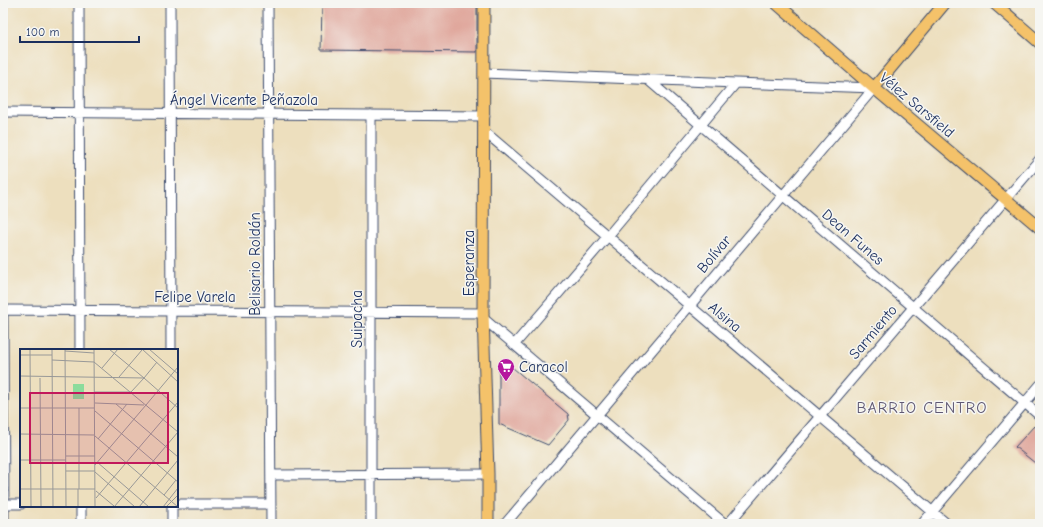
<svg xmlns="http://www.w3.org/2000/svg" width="1043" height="527" viewBox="0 0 1043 527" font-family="'Comic Neue',sans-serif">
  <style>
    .building { fill: #e0a79c }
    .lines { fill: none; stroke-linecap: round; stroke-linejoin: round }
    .minor-casing { stroke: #3a496c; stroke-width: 11 }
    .major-casing { stroke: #3a496c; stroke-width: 13 }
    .minor { stroke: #fff; stroke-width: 9 }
    .major { stroke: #f4c26a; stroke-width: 11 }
    .labels { text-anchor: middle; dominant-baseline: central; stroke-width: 3; stroke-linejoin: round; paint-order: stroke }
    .street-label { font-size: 15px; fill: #1b2f5e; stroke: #f6f6f2 }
    .poi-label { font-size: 15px; fill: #1b2f5e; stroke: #f6f6f2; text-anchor: start }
    .neighbourhood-label { font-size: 16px; letter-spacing: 1px; fill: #605974; stroke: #f6f6f2 }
    .inset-road { fill: none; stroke: #999998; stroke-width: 1 }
    .view { fill: #c2185b; fill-opacity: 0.15; stroke: #c2185b; stroke-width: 2 }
    .inset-edge { fill: none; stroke: #1b2f5e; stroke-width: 2 }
  </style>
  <rect width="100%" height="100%" fill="#f6f6f2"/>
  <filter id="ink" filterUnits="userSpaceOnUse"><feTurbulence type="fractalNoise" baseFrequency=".025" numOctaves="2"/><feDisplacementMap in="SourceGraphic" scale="8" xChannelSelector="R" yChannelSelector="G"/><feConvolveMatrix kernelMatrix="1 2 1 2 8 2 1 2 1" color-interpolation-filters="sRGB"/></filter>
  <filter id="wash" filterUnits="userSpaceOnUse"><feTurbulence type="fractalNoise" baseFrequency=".012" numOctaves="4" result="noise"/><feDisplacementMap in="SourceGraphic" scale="16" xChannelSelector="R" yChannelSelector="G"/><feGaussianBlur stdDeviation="0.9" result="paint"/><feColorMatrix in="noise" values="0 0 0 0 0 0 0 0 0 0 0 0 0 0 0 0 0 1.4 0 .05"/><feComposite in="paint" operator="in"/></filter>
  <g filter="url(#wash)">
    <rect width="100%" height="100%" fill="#eddfbe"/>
    <g id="blocks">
      <path class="building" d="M322,3H477V52L321,50Z
        M499,368H513L568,414L569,420L548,445L499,424Z
        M1034,426L1040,431V467L1015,447Z"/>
    </g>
  </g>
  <g filter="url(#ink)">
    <use href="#blocks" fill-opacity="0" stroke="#3a496c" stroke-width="1"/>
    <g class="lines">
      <defs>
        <path id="minor" d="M79,3L80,350
          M170,3L171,350
          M268,3L271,524
          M484,73L736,83L874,88
          M647,79L1040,416
          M3,112L485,116
          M485,132L947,524
          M3,310L483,313
          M3,316L4,524
          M484,319L725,524
          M514,345L608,236L736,83
          M271,475L488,474
          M3,504H21
          M177,504H271
          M81,506V524
          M172,506V524
          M371,524V115
          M505,524L874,88
          M728,524L1040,159
          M922,524L1040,385"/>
        <path id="major" d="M484,3L483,313L488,474V524
          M776,3L874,88L1040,228
          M994,3L1040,43
          M874,88L945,3"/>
      </defs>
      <use href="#minor" class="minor-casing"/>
      <use href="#major" class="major-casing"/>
      <use href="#minor" class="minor"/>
      <use href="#major" class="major"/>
    </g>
  </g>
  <defs>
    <symbol id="supermarket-pin" viewBox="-11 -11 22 30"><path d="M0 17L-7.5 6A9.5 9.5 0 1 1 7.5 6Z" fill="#b5179e" stroke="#f6f6f2"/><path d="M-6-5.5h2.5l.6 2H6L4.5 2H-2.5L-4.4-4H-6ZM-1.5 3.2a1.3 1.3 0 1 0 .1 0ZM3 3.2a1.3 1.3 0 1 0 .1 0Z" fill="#fff"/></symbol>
  </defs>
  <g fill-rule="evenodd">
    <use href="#supermarket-pin" x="496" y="357" width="20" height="27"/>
  </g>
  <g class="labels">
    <g class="street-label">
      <text x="244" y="100">Ángel Vicente Peñazola</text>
      <text transform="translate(917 105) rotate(40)">Vélez Sarsfield</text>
      <text transform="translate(853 237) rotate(41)">Dean Funes</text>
      <text transform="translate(714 254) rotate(-50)">Bolívar</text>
      <text transform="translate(469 263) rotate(-90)">Esperanza</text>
      <text transform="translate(255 264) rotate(-90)">Belisario Roldán</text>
      <text x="195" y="297">Felipe Varela</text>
      <text transform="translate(725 317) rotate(40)">Alsina</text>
      <text transform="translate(357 319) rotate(-90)">Suipacha</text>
      <text transform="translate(873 332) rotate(-50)">Sarmiento</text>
    </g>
    <g class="poi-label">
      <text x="519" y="367">Caracol</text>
    </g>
    <g class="neighbourhood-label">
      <text x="922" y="408">BARRIO CENTRO</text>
    </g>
  </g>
  <g transform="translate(20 349)">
    <rect width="158" height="158" fill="#eddfbe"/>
    <path d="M53,35H64V50H53Z" fill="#8cdc9c"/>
    <path class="inset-road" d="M10,0L11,158M32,0L33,158M45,0L46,158M74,0L75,158M122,0L158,33M129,0L158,25M45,2L74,4M0,6H32M32,11L74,13M74,13L158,83M82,19L98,0M0,27L124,29M99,28L122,1M20,29L21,158M124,29L158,59M124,29L137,13M74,43H111L124,29L89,0M75,54L124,56M96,55L158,108M126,56L158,18M0,59H74M75,62L158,133M0,85L74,86M75,87L158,158M78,90L107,55M46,107H75M0,111H46M77,113L129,158M75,116L126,56M46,122H75M75,123L115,158M0,129V158M0,140H75M58,140V158M59,140V59M76,142L94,157M144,146L156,131M76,149L158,53M94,158L158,83M119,158L158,111M143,158L158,139M146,158L158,146"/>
    <path class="view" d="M10,44H148V114H10Z"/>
    <rect width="158" height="158" class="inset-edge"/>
  </g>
  <rect width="1043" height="527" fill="none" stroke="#f6f6f2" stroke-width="16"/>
  <path d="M20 36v6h119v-6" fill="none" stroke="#1b2f5e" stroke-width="2"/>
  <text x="26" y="36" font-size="12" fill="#1b2f5e" stroke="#f6f6f2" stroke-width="3" paint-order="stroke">100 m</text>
</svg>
